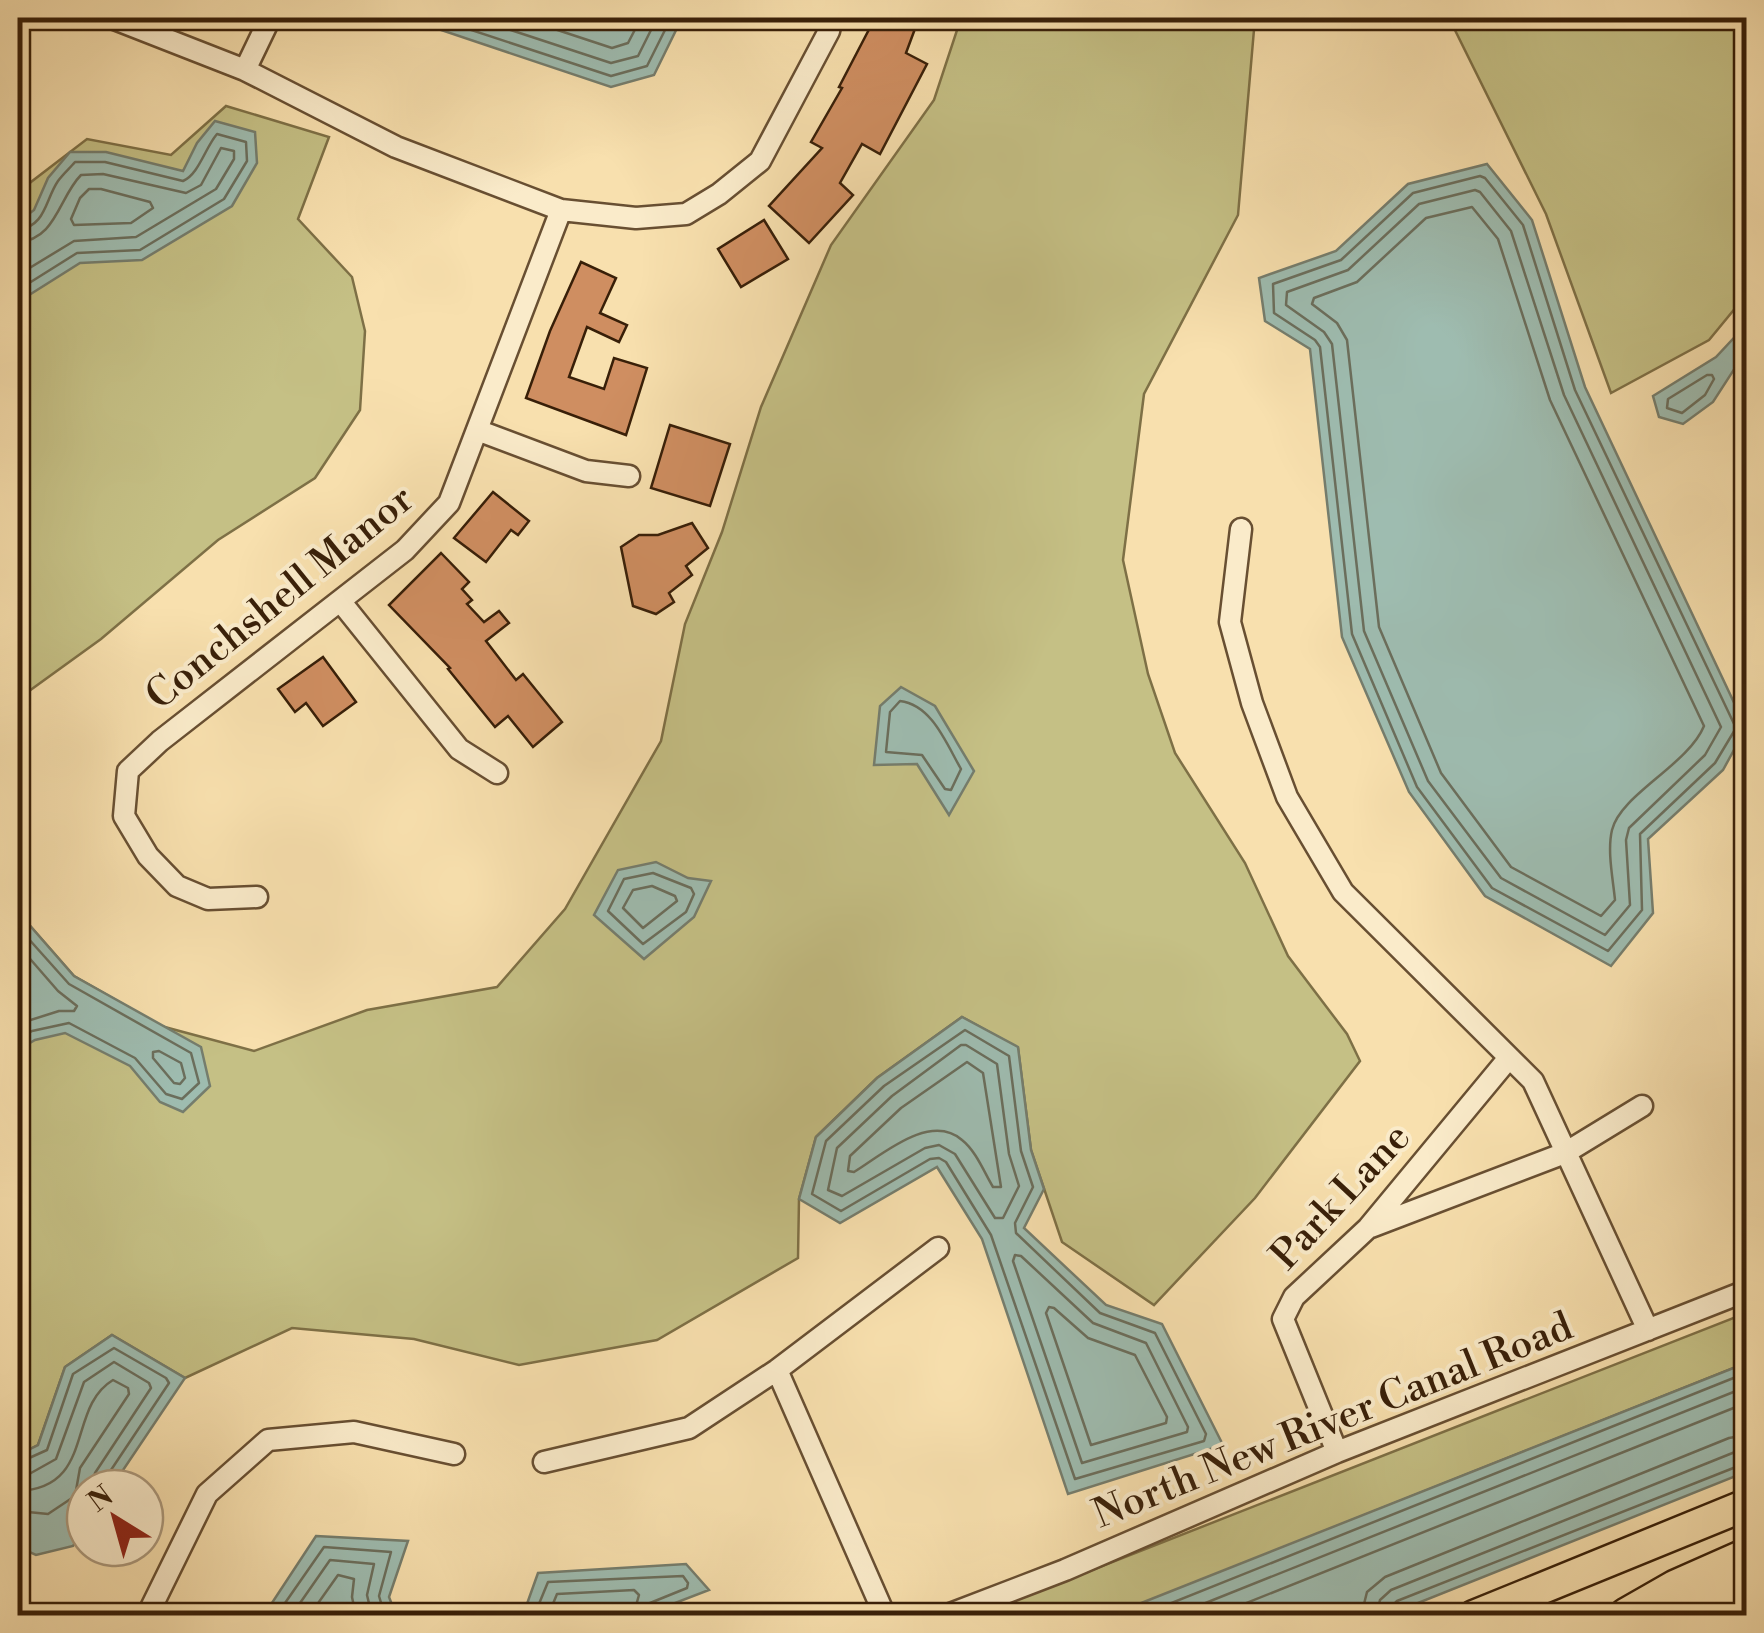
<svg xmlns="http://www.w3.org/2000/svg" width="1764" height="1633" viewBox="0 0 1764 1633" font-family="'Libre Bodoni',serif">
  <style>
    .green { fill: #c5c085; stroke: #7e7046; stroke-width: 2.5 }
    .water { fill: #9ebcb0; stroke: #757d6d; stroke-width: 2.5 }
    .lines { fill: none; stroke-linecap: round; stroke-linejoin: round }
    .shore { stroke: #6b6e5c; stroke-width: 2.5 }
    .building { fill: #cf8e61; stroke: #381f08; stroke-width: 2.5 }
    .street-casing { stroke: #684f32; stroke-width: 25 }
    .primary-casing { stroke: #381f08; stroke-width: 35 }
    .highway-casing { stroke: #381f08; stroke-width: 40 }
    .street { stroke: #faebca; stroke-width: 20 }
    .primary { stroke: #f8e0ae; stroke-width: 30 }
    .highway { stroke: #f8e0ae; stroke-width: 35 }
    .labels { text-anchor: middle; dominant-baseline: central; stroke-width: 8; stroke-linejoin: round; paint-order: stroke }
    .street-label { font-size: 40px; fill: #381f08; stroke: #faebca }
  </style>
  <rect width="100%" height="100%" fill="#f8e0ae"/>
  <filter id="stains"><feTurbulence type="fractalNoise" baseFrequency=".002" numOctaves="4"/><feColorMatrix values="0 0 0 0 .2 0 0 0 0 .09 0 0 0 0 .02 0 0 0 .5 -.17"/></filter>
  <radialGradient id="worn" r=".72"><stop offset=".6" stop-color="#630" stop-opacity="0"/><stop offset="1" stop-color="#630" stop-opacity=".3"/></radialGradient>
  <path class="green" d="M961,18H1255L1238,215L1144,394L1123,560L1148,674L1175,753L1245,863L1288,956L1347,1034L1360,1061L1255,1198L1154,1305L1062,1242L1031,1150L1018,1048L962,1017L877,1078L816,1137L799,1199L798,1258L657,1340L519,1365L414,1339L292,1328L185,1378L112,1335L65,1367L38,1445L18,1455V912L74,976L161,1026L254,1051L367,1010L497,987L565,909L661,741L685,624L722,532L761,407L831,245L934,100Z
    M1449,18H1746V295L1709,340L1611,393L1546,214Z
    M226,106L329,137L298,219L352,277L365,331L360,410L315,478L218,540L101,639L18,699V197L31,182L87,139L171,155Z
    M1746,1313V1363L1139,1605L1111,1615L975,1616Z"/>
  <path class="water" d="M432,18H682L654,75L611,87L438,29Z
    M215,121L255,132L257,163L232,206L142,260L80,263L18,302V222L34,210L48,178L70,152H106L183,171L197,143Z
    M1487,164L1532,220L1585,387L1746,728L1723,770L1648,839L1653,913L1611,966L1485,896L1409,792L1342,637L1310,349L1265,321L1259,278L1336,251L1408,184Z
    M1746,325V351L1713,402L1683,424L1659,417L1653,396L1716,357Z
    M901,687L935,706L974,771L949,815L917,764L874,765L880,706Z
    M656,862L688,878L711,881L694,917L644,959L594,915L618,870Z
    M18,912L74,976L201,1047L210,1086L183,1112L160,1102L130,1066L65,1033L35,1040L18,1050Z
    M962,1017L1018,1047L1031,1150L1044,1189L1024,1228L1106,1305L1162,1324L1223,1445L1068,1494L982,1239L937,1167L840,1223L799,1199L816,1137L877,1078Z
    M112,1335L185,1378L111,1488H85V1528L73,1546L36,1555L18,1547V1455L38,1445L65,1367Z
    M1746,1363V1472L1388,1615H1111Z
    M316,1536L408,1541L389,1597L396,1615H264Z
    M686,1564L709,1590L644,1615H523L538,1573Z"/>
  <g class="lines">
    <path class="shore" d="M443,18L447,22L611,76L647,66L671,18
      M474,18L611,63L638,56L657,18
      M521,18L612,48L628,43L641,18
      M1480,176L1485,178L1523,225L1575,390L1736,728L1715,763L1640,834L1642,910L1608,951L1492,888L1417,787L1352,634L1320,347L1315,340L1274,313L1273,284L1341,260L1413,193Z
      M89,189H101L150,202L153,208L131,223L74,225L71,219L80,198Z
      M1475,190L1480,192L1511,231L1564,395L1721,727L1705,755L1629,828L1626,840L1630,905L1605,935L1501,878L1428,781L1364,631L1332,344L1324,332L1286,305L1287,292L1348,270L1419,204Z
      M1472,207L1498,239L1550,400L1704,726C1688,765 1621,794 1612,830C1607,851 1613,879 1615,900L1601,916L1511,867L1441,773L1379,627L1347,340L1337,323L1312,304L1314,298L1357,282L1426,218Z
      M18,230C46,226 45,200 58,181C63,174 70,168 75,162H105L183,181C199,174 205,148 217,134L246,142L247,161L224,199L140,250L77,253L18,290
      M18,242C56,240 59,197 81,175L103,174L186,193L201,185L221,148L234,151V159L216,189L136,237L74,241L18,275
      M1707,375H1712L1714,379L1705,395L1682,413L1667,408L1668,399Z
      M900,701C932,705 946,743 961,769L951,790L945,789L922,755L886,752L890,712Z
      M653,873L691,888L694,894L686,912L643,944L608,911L624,879Z
      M652,886L675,896L677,901L643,928L623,908L633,890Z
      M18,927L69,984L191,1053L199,1083L182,1099L166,1094L135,1058L69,1023L32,1031L18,1039
      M18,945L58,991L77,1006L74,1011H59L18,1024
      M965,1030L1009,1056L1021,1151L1033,1187L1015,1223L1016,1233L1100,1313L1155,1333L1206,1434L1204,1441L1075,1479L991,1235L946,1162L939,1158L930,1159L841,1211L812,1194L826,1141L884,1086Z
      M961,1045H966L997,1064L1009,1154L1019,1186L1003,1218H995L955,1154L939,1145L925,1148L842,1196L828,1190L837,1148L892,1096Z
      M159,1051L181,1063L185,1078L180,1084L174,1083L153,1058V1052Z
      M967,1062L983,1073L1001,1187H993C984,1172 976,1151 962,1140C930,1112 882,1155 854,1172L848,1171L850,1156L901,1108Z
      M1015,1255L1021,1256L1093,1323L1146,1343L1188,1427L1187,1432L1082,1463L1013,1261Z
      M1049,1307L1054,1308L1088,1338L1135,1355L1167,1417L1166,1423L1091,1445L1046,1313Z
      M18,1463L47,1450L73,1374L114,1348L166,1378L169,1383L105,1479L104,1488
      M18,1476L31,1473L56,1459L84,1382L114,1362L149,1383L151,1388L95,1473L91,1488
      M18,1491C96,1488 66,1408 113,1380L128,1388L129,1394L80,1468L75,1496L48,1514L18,1511
      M276,1616L324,1547L391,1552L379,1596L385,1616
      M291,1616L330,1560L374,1564L367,1595L372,1616
      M309,1616L338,1575L354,1579L352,1597L356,1616
      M534,1616L548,1582L683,1576L688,1583L687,1588L650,1603L645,1616
      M548,1616L557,1594L634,1590L639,1595L633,1616
      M1139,1616L1746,1373
      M1173,1616L1746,1387
      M1214,1616L1746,1403
      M1361,1616L1367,1592L1385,1577L1729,1438L1746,1435
      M1376,1616L1380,1600L1391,1590L1735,1452L1746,1450
      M1389,1616L1390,1608L1397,1601L1746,1463"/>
  </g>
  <path class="building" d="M875,18H919L906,53L927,64L880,154L862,144L840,183L853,195L809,243L769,206L822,148L811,142L842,88L839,87Z
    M764,220L788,259L741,287L718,249Z
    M581,262L616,278L600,313L627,325L619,342L587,327L569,377L604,389L614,358L647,368L626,435L526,398L550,331Z
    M670,425L730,444L710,506L651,488Z
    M493,492L529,521L518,535L511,530L486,562L454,538Z
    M692,523L708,548L686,566L692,575L669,593L674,602L656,614L633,606L621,547L639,535H658Z
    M441,553L469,582L462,589L472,600L467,604L484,622L499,611L509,623L486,641L516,680L523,674L562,722L533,747L508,716L495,727L448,669L450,668L389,605Z
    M323,657L356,702L323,726L306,703L295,712L278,689Z"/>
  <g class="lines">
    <defs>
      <path id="street" d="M112,18L245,70L396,147L561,210L636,218L686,214L719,194L760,161L829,31L832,18
        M245,70L270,18
        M477,430L586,471L629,476
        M1241,529L1230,622L1252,703L1287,797L1343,892L1533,1081L1648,1330
        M341,602L459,749L497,773
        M257,897L208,899L177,886L148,856L124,816L128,771L160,741L405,550L449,503L561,210
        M1371,1227L1565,1153L1642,1106
        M777,1370L885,1616
        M1337,1452L1283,1319L1294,1297L1368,1228L1508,1059
        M544,1462L689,1428L777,1370L938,1248
        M147,1616L207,1494L268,1440L354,1432L454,1454
        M945,1616L1065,1570L1337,1452L1746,1291"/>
      <path id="primary" d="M1474,1616L1746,1505"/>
      <path id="highway" d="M1627,1616L1676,1588L1746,1557
        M1689,1616L1746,1592"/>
    </defs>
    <use href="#street" class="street-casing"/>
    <use href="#primary" class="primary-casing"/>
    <use href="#highway" class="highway-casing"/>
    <use href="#street" class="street"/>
    <use href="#primary" class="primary"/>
    <use href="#highway" class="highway"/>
  </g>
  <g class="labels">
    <g class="street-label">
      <text transform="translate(280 598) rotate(-39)">Conchshell Manor</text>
      <text transform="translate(1341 1197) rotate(-47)">Park Lane</text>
      <text transform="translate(1333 1421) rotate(-22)">North New River Canal Road</text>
    </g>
  </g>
  <rect width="1764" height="1633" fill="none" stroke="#f8e0ae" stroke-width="60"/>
  <rect x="20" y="20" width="1724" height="1593" fill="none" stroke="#381f08" stroke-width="5"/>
  <rect x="30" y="30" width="1704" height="1573" fill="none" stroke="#381f08" stroke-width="2.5"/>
  <g transform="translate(115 1518) rotate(323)"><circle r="48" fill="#faebca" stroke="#ac997c" stroke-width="2.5"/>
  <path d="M0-8L18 38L0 25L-18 38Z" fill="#8f2418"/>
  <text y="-15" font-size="28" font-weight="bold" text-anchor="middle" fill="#381f08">N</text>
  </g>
  <rect width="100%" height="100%" filter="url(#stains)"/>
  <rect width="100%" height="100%" fill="url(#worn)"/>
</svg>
